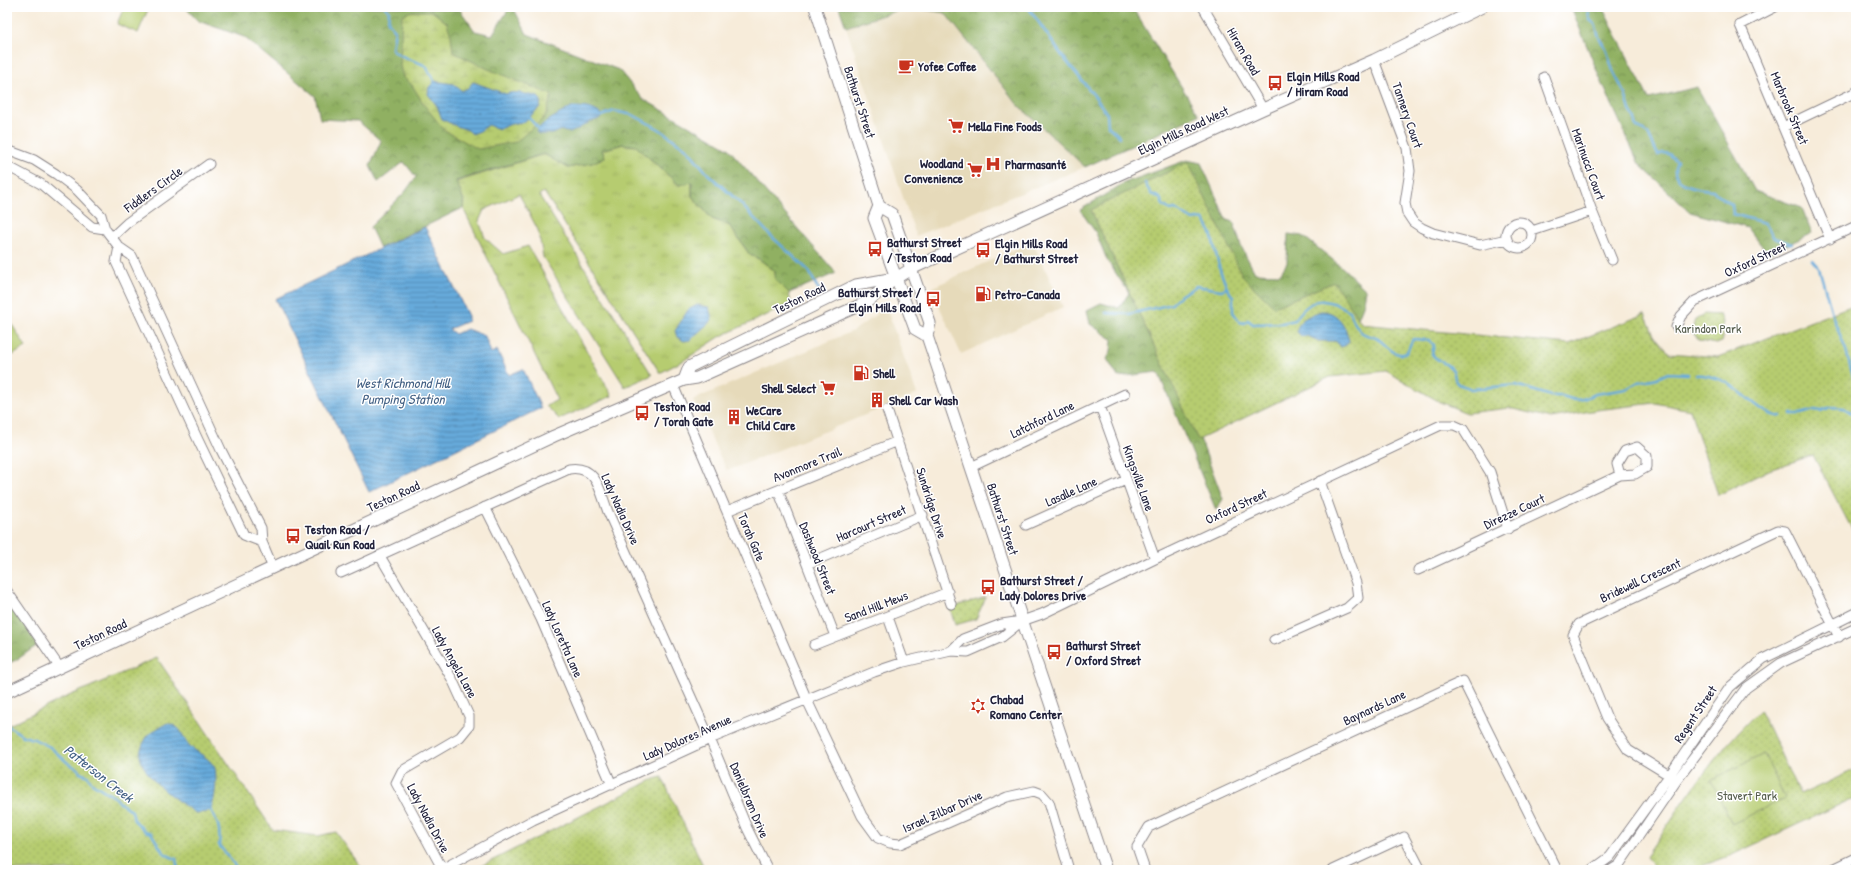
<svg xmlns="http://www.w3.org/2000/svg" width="1863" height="877" viewBox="0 0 1863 877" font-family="'Patrick Hand',sans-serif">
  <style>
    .built { fill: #e6daba }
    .grass { fill: url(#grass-tufts); stroke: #6c7756 }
    .forest { fill: url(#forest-crowns); stroke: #59694e }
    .wetland { fill: url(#wetland-marsh); stroke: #6c7756 }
    .park { fill: url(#park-dots); stroke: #6c7756 }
    .pitch { fill: #b6cc70; stroke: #6c7756 }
    .water { fill: url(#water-rules); stroke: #44668b }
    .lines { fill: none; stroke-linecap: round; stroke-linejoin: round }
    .stream { stroke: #66aadb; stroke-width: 2.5 }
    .minor-casing { stroke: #8c878a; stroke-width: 11 }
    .major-casing { stroke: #8c878a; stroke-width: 13 }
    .minor { stroke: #fff; stroke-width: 9 }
    .major { stroke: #fff; stroke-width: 11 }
    .labels { text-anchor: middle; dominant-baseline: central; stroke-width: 3; stroke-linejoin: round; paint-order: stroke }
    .street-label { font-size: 13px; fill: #22223b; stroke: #fff }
    .poi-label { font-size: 13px; font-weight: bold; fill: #22223b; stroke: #fff; text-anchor: start }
    .park-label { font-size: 13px; fill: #565e4e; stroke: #fff }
    .water-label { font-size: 14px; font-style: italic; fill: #415f83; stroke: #fff }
  </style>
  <defs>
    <pattern id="grass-tufts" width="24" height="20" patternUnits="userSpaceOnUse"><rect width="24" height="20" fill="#b6cc70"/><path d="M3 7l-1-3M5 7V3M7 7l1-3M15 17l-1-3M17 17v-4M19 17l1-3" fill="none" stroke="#9caf62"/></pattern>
    <pattern id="forest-crowns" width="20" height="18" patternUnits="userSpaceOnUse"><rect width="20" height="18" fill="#90b062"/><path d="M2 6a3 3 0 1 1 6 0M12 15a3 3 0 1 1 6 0" fill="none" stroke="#758f52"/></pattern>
    <pattern id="wetland-marsh" width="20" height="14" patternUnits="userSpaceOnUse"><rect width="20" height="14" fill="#b6cc70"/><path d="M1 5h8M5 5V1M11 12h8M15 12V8" fill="none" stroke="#9caf62"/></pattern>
    <pattern id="park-dots" width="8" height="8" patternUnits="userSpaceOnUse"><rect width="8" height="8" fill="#b6cc70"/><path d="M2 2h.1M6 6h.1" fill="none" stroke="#9caf62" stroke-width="1.8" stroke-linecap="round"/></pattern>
    <pattern id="water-rules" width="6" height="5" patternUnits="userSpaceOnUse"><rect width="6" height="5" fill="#66aadb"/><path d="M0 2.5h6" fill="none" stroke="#548ab3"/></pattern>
  </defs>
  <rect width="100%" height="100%" fill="#fff"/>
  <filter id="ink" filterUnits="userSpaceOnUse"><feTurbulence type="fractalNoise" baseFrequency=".025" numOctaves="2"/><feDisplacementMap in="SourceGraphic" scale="8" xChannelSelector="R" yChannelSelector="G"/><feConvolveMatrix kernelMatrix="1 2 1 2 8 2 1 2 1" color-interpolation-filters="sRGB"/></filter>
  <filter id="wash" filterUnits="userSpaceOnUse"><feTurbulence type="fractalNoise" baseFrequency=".012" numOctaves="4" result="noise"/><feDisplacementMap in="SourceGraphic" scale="16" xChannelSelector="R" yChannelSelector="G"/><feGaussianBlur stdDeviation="0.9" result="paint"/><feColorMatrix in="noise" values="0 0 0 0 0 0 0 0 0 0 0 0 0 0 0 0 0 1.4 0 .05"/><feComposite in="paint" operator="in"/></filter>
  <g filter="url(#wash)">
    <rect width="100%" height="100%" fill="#f7ecda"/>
    <path class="built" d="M908,7L945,13L1018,105L1085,167L916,236L846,27Z
      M1032,241L1063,307L961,354L931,288Z
      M886,307L917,394L727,471L693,400L855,330Z"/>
    <path class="grass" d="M623,144L636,146L679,185L692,181V196L712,219L729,225L750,255L759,259L775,271V279L789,293L791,304L721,336L686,359L660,373L544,192L539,195L652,375L625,387L543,257L538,230L519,194L484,210L479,221L485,238L503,254L528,246L612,396L559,419L546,406L557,400L463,208L464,201L456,182L544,154L569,168L605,157L602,150Z"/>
    <path class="forest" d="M185,7H411L460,10L475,31L492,35L510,7H513L527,34L619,70L643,99L728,148L836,273L789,293L775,279V271L759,259L750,255L729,225L712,219L692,196V182L679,185L636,146L623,144L602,150L605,157L592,163L568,168L544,154L456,181L464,201L463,208L380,248L370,227L405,192L416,177L404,162L378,182L370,166L381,141L358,121L320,119L315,96L244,37L198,21Z
      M839,7H1132L1199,115L1085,167L1018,105L945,13L908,7L846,27Z
      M1571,7H1602L1649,99L1697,87L1755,191L1802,208L1812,233L1768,254L1748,228L1690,212L1639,164L1599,76Z
      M1187,160L1201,163L1226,219L1234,223L1241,246L1255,273L1280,274L1287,263L1288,234L1303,236L1343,268L1366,290L1363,306L1354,328L1169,357L1223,499L1216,510L1158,372L1118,377L1107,359L1111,351L1112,339L1090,324L1087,310L1101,303L1119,308L1129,293L1107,260L1096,233L1080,210L1124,183Z
      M7,599L39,644L18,659L7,664Z"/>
    <path class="wetland" d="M412,11H432L447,23L451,36L453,52L488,69L552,95L545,117L516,142L478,149L444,130L425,106L412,85L403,77L400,66L402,15Z"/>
    <path class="park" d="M1188,162L1243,277L1274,307L1334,282L1362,324L1569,344L1645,314L1654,335L1669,353L1718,357L1856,304V537L1813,455L1769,470L1718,495L1690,410L1655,403L1597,410L1551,418L1509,408L1467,413L1440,402L1386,371L1330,377L1198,440L1091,210Z
      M1704,314L1720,315L1723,321C1721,329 1725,335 1722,342L1716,344L1699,341L1692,331L1695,319Z
      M986,597L976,619L955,625L950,608Z
      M157,658L273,830L318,836L336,832L363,870H7V726L64,698Z
      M1760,710L1800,795L1856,769V797L1732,855L1699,867L1695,870H1657L1646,857C1681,805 1715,752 1760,710Z
      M662,777L705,870H473L654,779Z"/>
    <path class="pitch" d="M124,7H149L138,33L117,24Z
      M9,320L26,347L13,355L7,346V321Z
      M1764,754L1785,798L1732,824L1711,780Z"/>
    <path class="water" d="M435,81L453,84L462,91L468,88L473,82L506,94C516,90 527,95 537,96L541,100L540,107L524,122L511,124L499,129L488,125L480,131L472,134L468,130L456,126L442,119L437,106L428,94L429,87Z
      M571,107C581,107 595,107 602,116C598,121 593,120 588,123C578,128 573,136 561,130L553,134H539L536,132C540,123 563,113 571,107Z
      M425,227L468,316V321L449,329L455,334L467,329L485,336L491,353L497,350L509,375L523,369L541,408L369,492L275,299Z
      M697,305L709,307L712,320L690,340L684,341L677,337L675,331L688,310Z
      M1321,311C1338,311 1346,326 1349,341L1346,345L1340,347L1336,341H1319L1307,336H1301L1297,332C1297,319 1311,315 1321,311Z
      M167,723C185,728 180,736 190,746C197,753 208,757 214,766C218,772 215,805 210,810C206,813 200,813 195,813C176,799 146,781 140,757C139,751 144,742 147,737C151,731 161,727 167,723Z"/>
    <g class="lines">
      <path class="stream" d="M385,7L389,11L388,22L395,30L392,49C398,57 417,61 426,66L434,81
        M1028,7L1063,57L1096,98L1107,114L1108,126L1120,137
        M1589,7L1588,12L1590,20L1595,24L1600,40L1606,48L1613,71L1625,94L1630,110L1635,119V124L1637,127L1648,134L1658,155L1663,153L1669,154L1677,161C1667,185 1696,189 1713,190C1717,196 1726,200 1732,205L1733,214L1765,223L1774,238L1792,244
        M602,116L614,111L633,115L659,129L688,150L708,174L739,202L770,235L809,271L817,287L825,296
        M528,117L538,128
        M1145,183L1151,194L1160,198L1163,205L1170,210L1175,209L1193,220L1197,219L1204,220L1211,233L1220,270L1227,288L1233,297V312L1240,322L1244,323L1248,320L1253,324L1282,323L1295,320C1312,295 1325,297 1350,311C1352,318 1355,325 1360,331C1363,335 1371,336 1376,338C1385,342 1394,359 1406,353C1409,350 1410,343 1413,339L1429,340L1434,345L1432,354C1437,362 1446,362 1452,369C1456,373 1453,379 1457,383C1460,386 1467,386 1471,389L1516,385L1551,396H1562L1575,400L1583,399L1595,394L1626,389L1638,382L1657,378L1668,373L1688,374
        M1812,260L1819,268L1833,317L1846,350L1853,377L1856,379
        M1106,313L1129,314L1172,304C1178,294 1187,293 1196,286L1221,290L1227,288
        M1696,375C1705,374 1725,380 1732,386C1743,393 1768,419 1781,416
        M1791,414H1801L1815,410L1820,411L1831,407L1844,408L1856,416
        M7,725L23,736L34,739L50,747L68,763L78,769L80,773L88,776L92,783L116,798L120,803L132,811L134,820L145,831L151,833L163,852L167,855L176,859L178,870
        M210,809C218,821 221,830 219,845L237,868"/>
    </g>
  </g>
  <g filter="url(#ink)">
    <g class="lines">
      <defs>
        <path id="minor" d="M1203,7L1263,109
          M1775,7L1740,25L1830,239
          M1374,60L1407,148L1410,171L1405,203L1407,213L1413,222L1422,228L1433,233L1480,245L1507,239
          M1544,77L1592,211L1612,260
          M1783,127L1856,92
          M7,150L34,160L56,174L77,190L101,215L105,229L119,247L132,256L221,450L261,528L262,542L273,568
          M7,166L41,184L92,227L105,229
          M1506 235a13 13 0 1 1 26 0a13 13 0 1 1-26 0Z
          M1532,231L1592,211
          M112,237L127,223L209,164
          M119,247L116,262L198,440L244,535L262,542
          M1676,327L1681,316L1695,301L1856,226
          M673,385L807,700L862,816L878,838L890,843L900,844L1007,797L1034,791L1042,794L1049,802L1069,870
          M1100,406L1155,559
          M887,410L951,604
          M971,467L1125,394
          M778,490L835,636
          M485,507L541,619L612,785
          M727,511L898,441
          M1026,525L1126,480
          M380,556L452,679L469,716V726L460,737L402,771L396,783L443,870
          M807,564L923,515
          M1418,570L1620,475L1635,474L1647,467V456L1637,447L1625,451L1617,464L1620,475
          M341,573L569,469C597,465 600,491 608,512L710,739L747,828L768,870
          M7,591L60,668
          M888,617L904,662
          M1274,640L1347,608L1358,598L1356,583L1320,481
          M814,645L948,592
          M951,651L963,639L1002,624L1022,621L1042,614L1155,559L1441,425H1454L1463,429L1490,472L1508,529
          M1677,780L1628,750L1607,718L1573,635L1579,624L1778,530L1785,531L1839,637
          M442,869L533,820L710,739L874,672L904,662L951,651L968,652L1002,637L1022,621
          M1145,870L1137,847L1149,827L1463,681L1557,870
          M1333,870L1404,837L1421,870
          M1592,870L1610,857L1669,776L1730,687L1763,659L1856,613
          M1611,870L1619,865L1677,780L1746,688L1781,663L1856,628
          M1831,870L1856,858"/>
        <path id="major" d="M815,7L879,206L892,214L930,323L927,336L1106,870
          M879,206L874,218L915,329L927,336
          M684,380L689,367L856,285L895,278
          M7,692L554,436L684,380L697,378L867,302L896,278L911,269L1263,109L1374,60L1482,7"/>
      </defs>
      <use href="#minor" class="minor-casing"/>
      <use href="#major" class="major-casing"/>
      <use href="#minor" class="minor"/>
      <use href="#major" class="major"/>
    </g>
  </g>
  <defs>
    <symbol id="cafe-bare" viewBox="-9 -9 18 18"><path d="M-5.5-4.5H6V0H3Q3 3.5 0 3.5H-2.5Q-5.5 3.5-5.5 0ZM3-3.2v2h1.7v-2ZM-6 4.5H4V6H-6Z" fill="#c8321e" stroke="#fff" stroke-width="2.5" paint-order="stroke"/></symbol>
    <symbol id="bus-bare" viewBox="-9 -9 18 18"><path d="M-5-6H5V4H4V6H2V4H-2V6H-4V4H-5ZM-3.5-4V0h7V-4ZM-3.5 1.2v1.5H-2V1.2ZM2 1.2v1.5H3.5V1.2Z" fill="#c8321e" stroke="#fff" stroke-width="2.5" paint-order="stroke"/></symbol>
    <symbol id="supermarket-bare" viewBox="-9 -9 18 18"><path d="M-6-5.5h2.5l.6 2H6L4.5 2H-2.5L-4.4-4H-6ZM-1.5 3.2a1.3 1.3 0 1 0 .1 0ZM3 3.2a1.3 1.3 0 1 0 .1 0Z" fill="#c8321e" stroke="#fff" stroke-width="2.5" paint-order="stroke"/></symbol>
    <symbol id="hospital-bare" viewBox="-9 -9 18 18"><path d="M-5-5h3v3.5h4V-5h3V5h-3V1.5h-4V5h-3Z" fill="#c8321e" stroke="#fff" stroke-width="2.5" paint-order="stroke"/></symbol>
    <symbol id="fuel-bare" viewBox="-9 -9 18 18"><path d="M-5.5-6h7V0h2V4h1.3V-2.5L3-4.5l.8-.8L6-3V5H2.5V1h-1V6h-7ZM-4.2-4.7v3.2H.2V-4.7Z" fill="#c8321e" stroke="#fff" stroke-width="2.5" paint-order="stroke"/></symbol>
    <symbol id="building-bare" viewBox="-9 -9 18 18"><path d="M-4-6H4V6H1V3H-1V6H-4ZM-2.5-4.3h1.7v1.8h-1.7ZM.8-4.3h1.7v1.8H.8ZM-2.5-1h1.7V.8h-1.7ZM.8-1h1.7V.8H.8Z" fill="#c8321e" stroke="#fff" stroke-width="2.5" paint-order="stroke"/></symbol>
    <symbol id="synagogue-bare" viewBox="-9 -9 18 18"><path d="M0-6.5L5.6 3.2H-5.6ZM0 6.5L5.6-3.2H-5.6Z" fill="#c8321e" stroke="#fff" stroke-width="2.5" paint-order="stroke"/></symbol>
  </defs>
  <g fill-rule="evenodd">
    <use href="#cafe-bare" x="895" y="55" width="22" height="22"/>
    <use href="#bus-bare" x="1264" y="72" width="22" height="22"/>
    <use href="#supermarket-bare" x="945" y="115" width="22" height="22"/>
    <use href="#hospital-bare" x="982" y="153" width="22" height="22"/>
    <use href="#supermarket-bare" x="964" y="159" width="22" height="22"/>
    <use href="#bus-bare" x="864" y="238" width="22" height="22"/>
    <use href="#bus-bare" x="972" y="239" width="22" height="22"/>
    <use href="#fuel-bare" x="972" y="283" width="22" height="22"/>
    <use href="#bus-bare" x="922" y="288" width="22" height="22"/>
    <use href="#fuel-bare" x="850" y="362" width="22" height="22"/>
    <use href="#supermarket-bare" x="817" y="377" width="22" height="22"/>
    <use href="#building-bare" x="866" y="389" width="22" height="22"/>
    <use href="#bus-bare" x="631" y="402" width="22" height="22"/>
    <use href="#building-bare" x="723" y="406" width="22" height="22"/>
    <use href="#bus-bare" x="282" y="525" width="22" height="22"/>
    <use href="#bus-bare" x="977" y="576" width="22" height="22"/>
    <use href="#bus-bare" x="1043" y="641" width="22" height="22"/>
    <use href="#synagogue-bare" x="967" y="695" width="22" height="22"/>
  </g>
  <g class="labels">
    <g class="street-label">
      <text transform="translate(1244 51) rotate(60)">Hiram Road</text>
      <text transform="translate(860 102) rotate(72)">Bathurst Street</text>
      <text transform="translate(1790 108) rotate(67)">Marbrook Street</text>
      <text transform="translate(1408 115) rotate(71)">Tannery Court</text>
      <text transform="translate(1183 130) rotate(-25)">Elgin Mills Road West</text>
      <text transform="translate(1589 164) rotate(70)">Marinucci Court</text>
      <text transform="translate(153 189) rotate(-36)">Fiddlers Circle</text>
      <text transform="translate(1755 259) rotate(-25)">Oxford Street</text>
      <text transform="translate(799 298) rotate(-26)">Teston Road</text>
      <text transform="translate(1042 419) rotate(-26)">Latchford Lane</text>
      <text transform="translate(807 464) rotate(-22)">Avonmore Trail</text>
      <text transform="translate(1139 478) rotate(70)">Kingsville Lane</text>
      <text transform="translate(1071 491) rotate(-24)">Lasalle Lane</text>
      <text transform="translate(393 496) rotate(-25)">Teston Road</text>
      <text transform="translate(932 503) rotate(72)">Sundridge Drive</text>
      <text transform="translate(1236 506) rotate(-25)">Oxford Street</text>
      <text transform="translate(621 509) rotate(66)">Lady Nadia Drive</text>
      <text transform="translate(1514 511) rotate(-25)">Direzze Court</text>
      <text transform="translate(1003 519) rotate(72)">Bathurst Street</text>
      <text transform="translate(871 523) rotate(-23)">Harcourt Street</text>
      <text transform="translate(752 537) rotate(67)">Torah Gate</text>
      <text transform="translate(818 558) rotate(68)">Dashwood Street</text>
      <text transform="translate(1640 580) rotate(-25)">Bridewell Crescent</text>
      <text transform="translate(876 606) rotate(-21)">Sand Hill Mews</text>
      <text transform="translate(100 634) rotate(-25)">Teston Road</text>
      <text transform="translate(563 639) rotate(66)">Lady Loretta Lane</text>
      <text transform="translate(455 662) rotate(61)">Lady Angela Lane</text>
      <text transform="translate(1374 707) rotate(-25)">Baynards Lane</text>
      <text transform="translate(1695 714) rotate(-56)">Regent Street</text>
      <text transform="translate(687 737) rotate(-24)">Lady Dolores Avenue</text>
      <text transform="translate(750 800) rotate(67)">Danielbram Drive</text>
      <text transform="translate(942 811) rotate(-24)">Israel Zilbar Drive</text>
      <text transform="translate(429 818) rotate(62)">Lady Nadia Drive</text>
    </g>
    <g class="poi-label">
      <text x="918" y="66">Yofee Coffee</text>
      <text x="1287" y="76">Elgin Mills Road<tspan x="1287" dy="15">/ Hiram Road</tspan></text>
      <text x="968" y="126">Mella Fine Foods</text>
      <text x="963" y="163" text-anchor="end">Woodland<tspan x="963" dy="15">Convenience</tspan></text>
      <text x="1005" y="164">Pharmasanté</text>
      <text x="887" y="242">Bathurst Street<tspan x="887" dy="15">/ Teston Road</tspan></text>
      <text x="995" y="243">Elgin Mills Road<tspan x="995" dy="15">/ Bathurst Street</tspan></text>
      <text x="921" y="292" text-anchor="end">Bathurst Street /<tspan x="921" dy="15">Elgin Mills Road</tspan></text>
      <text x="995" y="294">Petro-Canada</text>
      <text x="873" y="373">Shell</text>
      <text x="816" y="388" text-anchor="end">Shell Select</text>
      <text x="889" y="400">Shell Car Wash</text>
      <text x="654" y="406">Teston Road<tspan x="654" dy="15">/ Torah Gate</tspan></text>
      <text x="746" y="410">WeCare<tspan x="746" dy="15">Child Care</tspan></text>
      <text x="305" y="529">Teston Raod /<tspan x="305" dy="15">Quail Run Road</tspan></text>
      <text x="1000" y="580">Bathurst Street /<tspan x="1000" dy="15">Lady Dolores Drive</tspan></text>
      <text x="1066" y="645">Bathurst Street<tspan x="1066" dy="15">/ Oxford Street</tspan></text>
      <text x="990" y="699">Chabad<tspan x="990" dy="15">Romano Center</tspan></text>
    </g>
    <g class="park-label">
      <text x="1708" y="328">Karindon Park</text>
      <text x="1747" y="795">Stavert Park</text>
    </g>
    <g class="water-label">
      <text x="403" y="382">West Richmond Hill<tspan x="403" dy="16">Pumping Station</tspan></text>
      <text transform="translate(99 773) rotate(38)">Patterson Creek</text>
    </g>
  </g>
  <rect width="1863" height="877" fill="none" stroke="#fff" stroke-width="24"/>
</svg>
